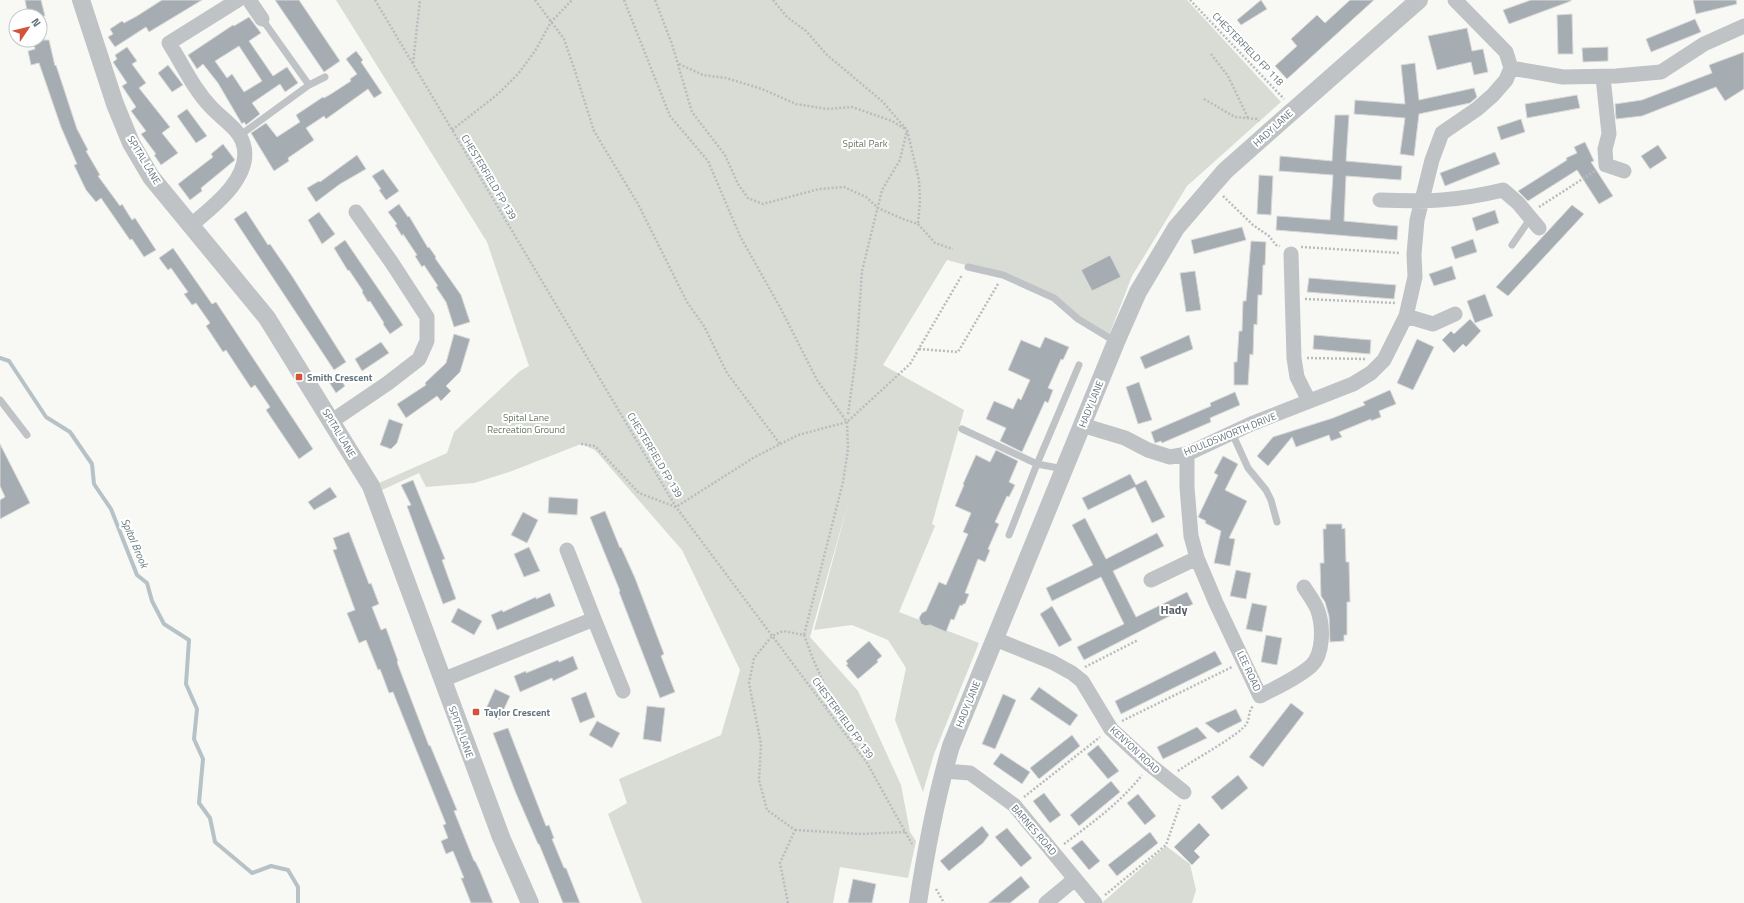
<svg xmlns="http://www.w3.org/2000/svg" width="1744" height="903" viewBox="0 0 1744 903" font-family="'Titillium Web',sans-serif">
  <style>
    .green { fill: #d8dcd5 }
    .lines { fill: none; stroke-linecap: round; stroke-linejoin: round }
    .stream { stroke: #b6c2c6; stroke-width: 4 }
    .building { fill: #a5adb2; stroke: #d9d9d8; fill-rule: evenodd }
    .path { stroke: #b9bcbe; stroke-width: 2.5; stroke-dasharray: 2 2; stroke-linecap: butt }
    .service { stroke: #bfc3c6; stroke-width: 7 }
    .minor { stroke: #bfc3c6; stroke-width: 15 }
    .tertiary { stroke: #bfc3c6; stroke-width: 18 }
    .poi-dot { fill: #d35239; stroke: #fff; stroke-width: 1.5 }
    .labels { text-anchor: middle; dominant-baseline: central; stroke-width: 4; stroke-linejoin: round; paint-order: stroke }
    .street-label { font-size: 10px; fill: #66757d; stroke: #fff }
    .park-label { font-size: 10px; fill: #687664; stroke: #fff }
    .poi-label { font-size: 10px; font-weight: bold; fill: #66757d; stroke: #fff; text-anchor: start }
    .water-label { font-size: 11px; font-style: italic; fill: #657a7f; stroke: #fff }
    .quarter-label { font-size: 12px; font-weight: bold; fill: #576269; stroke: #fff }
  </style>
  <rect width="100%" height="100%" fill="#f8f8f5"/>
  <path class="green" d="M336,0H1187L1281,102L1187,186L1132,276L1108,338L1054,298L1003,275L947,260L883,365L964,410L932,524L935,526L899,612L979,643L934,754L923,792L895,720L906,668L888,640L852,625L814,630L849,500L810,637L858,691L901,785L910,832L916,841L908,878L840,867L833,903H642L608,814L627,803L619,779L721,735L740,670L682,550L595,450L581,444L512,471L474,483L426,487L419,473L382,490L379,483L447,453L454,432L520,371L529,366L487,242Z
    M1166,846L1190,864L1196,890L1192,903H1102Z"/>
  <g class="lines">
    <path class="stream" d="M0,358L9,361L46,417L70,432L92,464L94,484L111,509L137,575L147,583L152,601L164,624L189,640L186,684L197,709L194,739L203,759L199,803L210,818L215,842L252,873L271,866L288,870L298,887V903"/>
  </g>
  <path class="building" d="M25,0H41L45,16H28Z
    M162,0H202L149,32L146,27L115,47L108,37L113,34L110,29L122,21L124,23L137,16Z
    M275,0H299L340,61L324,72Z
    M1261,0L1267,9L1241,25L1237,20Z
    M1350,0H1374L1287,79L1275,66L1297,46L1291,39L1317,15L1325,23Z
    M1531,0H1571V1L1509,24L1503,10Z
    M1693,0H1736L1737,4L1696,14Z
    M1572,14L1573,54H1558L1557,15Z
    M249,17L261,33L249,41L273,76L287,67L298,83L285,92L280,84L252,103L260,114L246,125L244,122L242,124L218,83L203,64L197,69L188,55L233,25L234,26ZM239,46L262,81L244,92L232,74L227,78L215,61Z
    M1695,19L1701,32L1651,52L1646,39Z
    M1467,28L1472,51L1483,49L1488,72L1474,75L1471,62L1437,70L1428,36Z
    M33,40H49L55,66L56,65L77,129L88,150L86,151L100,175L98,176L120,206L122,204L132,220L135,218L156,250L144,257L132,239L130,240L101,198L96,202L86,190L74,165L77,164L61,127L39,63L31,65L28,51L35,49Z
    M127,47L137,61L132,64L146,83L139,88L170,127L162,133L178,153L161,165L154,155L156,154L141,134L146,131L131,111L136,107L122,86L127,83L113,62L117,59L115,55Z
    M1608,47V61L1583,62L1582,48Z
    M356,51L363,60L361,62L382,93L374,98L368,89L326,119L324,116L306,128L314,140L288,158L289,161L274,171L251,133L266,123L277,137L300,122L296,115L323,97L324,98L331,94L351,81L350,79L357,74L346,59Z
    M1744,52V89L1725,101L1716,87L1642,116L1616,119L1615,104L1642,100L1712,73L1709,65Z
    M1415,63L1419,100L1474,88L1477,97L1470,103L1419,114L1414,156L1400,154L1405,118L1354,114L1355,100L1405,104L1401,65Z
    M168,65L183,85L172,92L158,73Z
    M1577,95L1580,108L1527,118L1525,104Z
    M187,109L207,136L196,143L177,116Z
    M1335,115H1349L1346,161L1402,166L1401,180L1346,176L1344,221L1398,226L1397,240L1276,230L1277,216L1330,220L1333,175L1279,171L1280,156L1332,161Z
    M1521,119L1525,132L1501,140L1497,127Z
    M1585,142L1594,161L1591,162L1613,196L1599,204L1577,170L1528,201L1518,191L1567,160L1566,158L1577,153L1574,147Z
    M223,144L235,160L201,188L202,191L190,200L178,184L213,157L211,154Z
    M1658,145L1667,158L1650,169L1641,156Z
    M1495,152L1500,164L1445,186L1440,173Z
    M357,155L366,169L340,184L316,202L307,188L319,181L320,182Z
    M383,169L399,191L386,200L379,190L381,189L372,176Z
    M1259,175L1273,176L1271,215L1257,214Z
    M399,204L408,217L409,216L428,248L429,247L436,257L435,258L461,295L470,322L454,327L446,302L436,287L438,286L424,265L422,267L415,256L417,255L403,234L402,236L395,225L397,224L388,212Z
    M1572,205L1584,214L1508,296L1496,287Z
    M1495,210L1499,223L1476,231L1472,218Z
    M246,211L268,245L270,244L292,276L346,362L334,370L234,219Z
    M319,212L335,234L322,244L308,220Z
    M1242,227L1246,240L1194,254L1191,240Z
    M1473,239L1477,252L1455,259L1451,247Z
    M345,240L403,325L390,334L383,324L384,323L370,301L368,302L362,292L363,291L349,270L348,271L334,248Z
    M1251,241L1266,242L1265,265H1263L1262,295H1258L1257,325L1254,324L1253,355L1250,354L1248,385H1234V362H1237L1239,331H1242L1243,301H1246Z
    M173,248L212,304L216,302L313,449L299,459L266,410L270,407L255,385L251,388L226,350L223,352L206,326L210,323L196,303L192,305L184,294L188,292L171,268L168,270L159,258Z
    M1110,255L1121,277L1092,291L1081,270Z
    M1452,266L1456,279L1434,286L1429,274Z
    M1195,271L1201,310L1186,312L1180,273Z
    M1309,278L1396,285L1394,299L1307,292Z
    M1485,294L1493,316L1475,323L1467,301Z
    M1470,319L1481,331L1466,347L1463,344L1454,353L1442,340L1451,331L1454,334Z
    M454,334L470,339L460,372L446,386L451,391L441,401L437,396L406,418L397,404L426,385L425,383L446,363Z
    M1189,335L1193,349L1145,369L1140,357Z
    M1314,335L1371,340L1370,354L1313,349Z
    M1045,337L1069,347L1063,360L1061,359L1048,388L1053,390L1048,403L1045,401L1022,452L1000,441L1006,428L986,419L994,401L1013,409L1018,398L1021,400L1030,380L1008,370L1021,340L1040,348Z
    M1417,339L1434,347L1413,390L1397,383Z
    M381,342L389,353L362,371L355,359Z
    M338,376L345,386L336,393L329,382Z
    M1139,382L1152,420L1138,424L1126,387Z
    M1390,390L1396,404L1379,411L1381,417L1371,421V419L1339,432L1342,437L1331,441L1329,435L1296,447L1292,437L1268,466L1257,456L1273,437L1333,418L1365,405L1363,402Z
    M1235,392L1240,405L1210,418L1211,422L1162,443L1161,441L1155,443L1151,432L1211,406L1210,403Z
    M389,419L403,424L397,443L391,449L380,445Z
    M0,444L30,503L0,519V500L5,497L0,486Z
    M996,450L1018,461L1009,482L1015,485L1009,497L1007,496L995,522L999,524L988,549L990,550L985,562L978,559L965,593L969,594L965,604H963L962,606L960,605L954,620L951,619L946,632L930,625L926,626L921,624L919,618L922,613L926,611L939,582L946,585L968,534L963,532L971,513L955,506L964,485L963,484L976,455L990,462Z
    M1223,456L1238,464L1225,490L1247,501L1229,538L1235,539L1230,566L1214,563L1221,531L1205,523L1206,521L1198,517L1218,475L1214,473Z
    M1130,474L1136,485L1146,480L1165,517L1152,523L1135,487L1088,510L1082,498Z
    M413,480L445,559L442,560L456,599L443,604L407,506L411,505L401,485Z
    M330,487L337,497L314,510L308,502Z
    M549,497L578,499L577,515L548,513Z
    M605,511L620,548L621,547L635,578L664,654L661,656L675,692L660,698L619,592L620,591L590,517Z
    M523,512L538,520L527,543L511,535Z
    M1085,518L1106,559L1157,533L1164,546L1113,571L1136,617L1187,592L1193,604L1084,660L1077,647L1124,624L1101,577L1052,601L1046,588L1093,565L1072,525Z
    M1326,524H1342V529L1345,528L1346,562H1349L1350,602H1347V635H1344V641L1330,642L1329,616L1325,602L1321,596L1320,563H1324L1323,529H1326Z
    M349,532L369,584L371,583L379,604L372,607L381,630L386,628L398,661H397L398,665L429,746L430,745L457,810L454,811L474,861H475L480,871L493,903H471L461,878H464L453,851L446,854L441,841L448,838L443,825L446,824L393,692L389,693L380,669L378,670L366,640L359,643L347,613L355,610L333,550L337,549L333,538Z
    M529,547L540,571L524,577L514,554Z
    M1236,570L1251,573L1246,599L1230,596Z
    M550,593L555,606L497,630L491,615L502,610L503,612L536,597V599Z
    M1252,603L1267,606L1262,632L1246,629Z
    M1052,606L1072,640L1059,647L1040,614Z
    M458,608L482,621L474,635L451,622Z
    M1266,635L1282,638L1277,665L1261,662Z
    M869,641L882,656L877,660L878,662L858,679L846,665L848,664L846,661Z
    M1215,651L1222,664L1121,714L1115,701Z
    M573,656L578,669L553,681L552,678L520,692L514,676L526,671V673L558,660L559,662Z
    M1039,687L1078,715L1070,726L1030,699Z
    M495,689L510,696L499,720L484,713Z
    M586,692L595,717L580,723L571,698Z
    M1003,694L1016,700L995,749L982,744Z
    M1291,703L1304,713L1263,767L1249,757Z
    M647,706L665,708L661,742L643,739Z
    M1236,709L1242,721L1218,733L1205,723Z
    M597,721L620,733L612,748L589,735Z
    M1197,727L1207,738L1163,759L1157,747Z
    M508,728L546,826L549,825L554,838L552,839L564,868H566L580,903H563L539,844H538L515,791L493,733Z
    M1072,735L1080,746L1039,779L1030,768Z
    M1098,745L1119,771L1108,779L1087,754Z
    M1001,753L1030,772L1022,784L993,764Z
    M1238,775L1248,788L1222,810L1211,797Z
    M1111,781L1120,792L1079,826L1070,815Z
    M1044,793L1061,815L1050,823L1033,801Z
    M1138,794L1156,816L1145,825L1127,803Z
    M1199,823L1210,835L1194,851L1200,857L1192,865L1174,847Z
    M982,826L989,835L983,843L949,871L940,861Z
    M1007,828L1032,858L1021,867L995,837Z
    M1150,832L1158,843L1117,876L1108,865Z
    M1082,840L1100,861L1089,870L1071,848Z
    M1021,876L1030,887L1010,903H988Z
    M853,879L876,884L872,903H848Z"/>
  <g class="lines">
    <path class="path" d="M375,0L676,507L867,763L912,844
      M535,0L564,39L575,71L594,131L638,204L687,302L704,326L727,373L780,444
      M624,0L670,116L708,161L740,236L781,309L817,380L847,422L848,449L843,482L804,635
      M655,0L672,44L692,112L725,155L738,184L748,198L763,204L819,189L844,187L866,197L878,208L903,219L918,224L935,243L953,249
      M773,0L787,17L806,31L827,55L882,101L907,130L919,180L920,201L918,224
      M1190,0L1284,99
      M1211,54L1228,76L1248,118
      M413,63L420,0
      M679,64L703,75L726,78L762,89L796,104L827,109L852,107L892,121L905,129
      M1204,99L1235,117L1257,119L1259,121
      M452,130L498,94L518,74L535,51L551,22L572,0
      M1223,196L1253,225L1269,236L1276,245L1280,246
      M1539,207L1595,171
      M1301,247L1400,253
      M1305,299L1396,303
      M919,349L958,352L998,284
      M1307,358L1366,359
      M848,414L856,356L862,271L882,190L900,160L907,130
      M581,444L595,446L639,493L676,507L753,458L798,435L847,422L910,364L962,275
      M1085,667L1138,640
      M1122,721L1232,667
      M1178,771C1191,761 1242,734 1247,723C1250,717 1248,712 1253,706
      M1024,797L1100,737
      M795,830L861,834L905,832
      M1064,844C1092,823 1120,803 1142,775
      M936,889L944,903
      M1105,895L1166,845L1180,805
      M788,903L780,863L795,830L767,810L759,780L761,744L749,683L754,658L772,636L783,631L804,635L813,659L830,697L826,707"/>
    <path class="service" d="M262,19L309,85
      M239,136L309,85L325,77
      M1512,245L1530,219
      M968,267L1003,275L1054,298L1078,319L1116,342
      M0,400L27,435
      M962,429L1037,464L1064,469
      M1232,433L1248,468L1266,490L1271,500L1277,522
      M1009,535L1037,464L1079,365"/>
    <path class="minor" d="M249,0L262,19
      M1455,0L1506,52L1511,68L1506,80L1493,95L1477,109L1442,133L1432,160L1417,220L1414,254L1415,277L1406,316L1433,324L1455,314
      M1511,68L1563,77L1616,76L1661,72L1704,44L1744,26
      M1603,77L1609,134L1605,149L1606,165L1624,171
      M1380,200C1426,202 1458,201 1503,190L1518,203L1539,228
      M191,225C213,207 254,176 243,143C238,128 221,118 211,107C193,88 183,65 169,43L238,0
      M1291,254L1294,358L1297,377L1309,401
      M332,421L388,383L419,359L427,341V317L392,263L356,212
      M1082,425L1125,438L1148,450L1170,457L1187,454L1251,424L1353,384L1371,373L1384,360L1406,316
      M1187,454V487L1191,536L1197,558L1216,603L1260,696C1277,687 1296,679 1311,666C1324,654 1323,626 1318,611C1315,602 1308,594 1304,587
      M1151,580L1197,558
      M594,619L623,691
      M995,639L1052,662L1072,673L1082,681L1111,729L1150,765L1184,792
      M442,680L594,619L567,550
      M944,771L970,773L1014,805L1095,903
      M1046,903L1075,879"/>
    <path class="tertiary" d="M81,0L115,104L131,143L151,177L267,318L371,486L501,837L530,903
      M918,903C926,850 936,797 951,746L1116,342L1138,292L1176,228L1212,186L1225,171L1270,131L1419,0"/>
  </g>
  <g class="poi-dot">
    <rect x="295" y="373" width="8" height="8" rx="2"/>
    <rect x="472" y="708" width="8" height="8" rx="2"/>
  </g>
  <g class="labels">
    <g class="street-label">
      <text transform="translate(1248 49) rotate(46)">CHESTERFIELD FP 118</text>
      <text transform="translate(1273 128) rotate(-42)">HADY LANE</text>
      <text transform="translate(144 160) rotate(59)">SPITAL LANE</text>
      <text transform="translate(489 177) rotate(59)">CHESTERFIELD FP 139</text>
      <text transform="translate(1091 404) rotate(-68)">HADY LANE</text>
      <text transform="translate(339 433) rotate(59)">SPITAL LANE</text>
      <text transform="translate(1230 434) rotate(-22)">HOULDSWORTH DRIVE</text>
      <text transform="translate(655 455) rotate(59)">CHESTERFIELD FP 139</text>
      <text transform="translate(1249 671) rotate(65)">LEE ROAD</text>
      <text transform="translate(968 704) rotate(-68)">HADY LANE</text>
      <text transform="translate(843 718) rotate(54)">CHESTERFIELD FP 139</text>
      <text transform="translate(461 732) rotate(70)">SPITAL LANE</text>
      <text transform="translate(1135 750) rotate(43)">KENYON ROAD</text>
      <text transform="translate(1034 830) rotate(49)">BARNES ROAD</text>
    </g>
    <g class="park-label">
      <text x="865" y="143">Spital Park</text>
      <text x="526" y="417">Spital Lane<tspan x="526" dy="12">Recreation Ground</tspan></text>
    </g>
    <g class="poi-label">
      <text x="307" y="377">Smith Crescent</text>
      <text x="484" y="712">Taylor Crescent</text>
    </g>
    <g class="water-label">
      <text transform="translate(135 543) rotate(67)">Spital Brook</text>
    </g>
    <g class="quarter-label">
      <text x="1174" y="609">Hady</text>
    </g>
  </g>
  <g transform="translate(28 28) rotate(55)"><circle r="19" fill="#ffffff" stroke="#c2c8cb"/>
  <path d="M0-3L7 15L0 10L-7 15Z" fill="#d35239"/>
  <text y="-6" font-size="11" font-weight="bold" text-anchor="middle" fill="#66757d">N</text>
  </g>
</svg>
